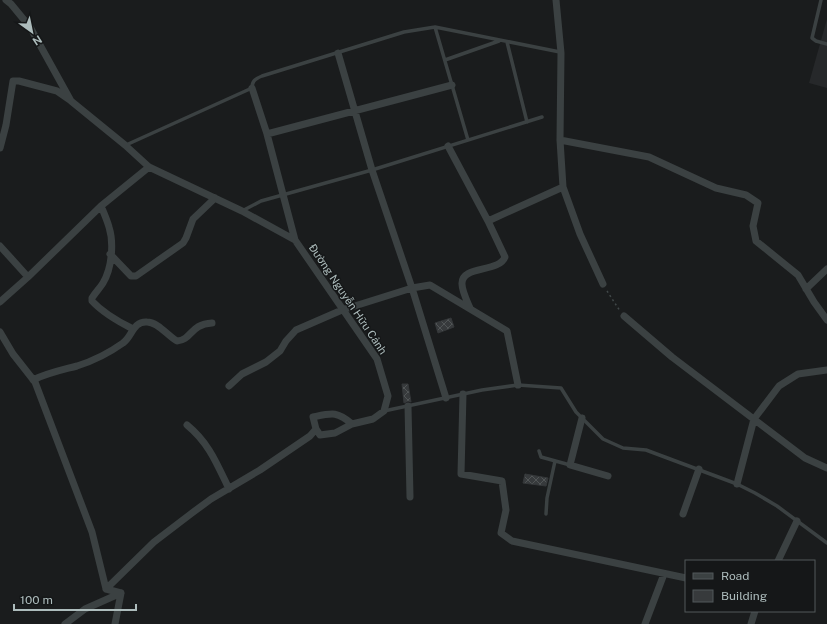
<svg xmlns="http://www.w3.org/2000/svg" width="827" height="624" viewBox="0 0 827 624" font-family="'Public Sans',sans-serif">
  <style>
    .built { fill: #26282a }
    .building { fill: url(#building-cross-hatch); stroke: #343739 }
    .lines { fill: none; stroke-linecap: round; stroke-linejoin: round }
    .path { stroke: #414849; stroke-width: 1.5; stroke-dasharray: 2 3; stroke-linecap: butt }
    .service { stroke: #3b4142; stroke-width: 3.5 }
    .minor { stroke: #3b4142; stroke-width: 7 }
    .labels { text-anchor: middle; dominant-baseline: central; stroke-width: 3; stroke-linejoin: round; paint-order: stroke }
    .street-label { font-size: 11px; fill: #adbcbc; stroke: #151718 }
  </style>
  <defs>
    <pattern id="building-cross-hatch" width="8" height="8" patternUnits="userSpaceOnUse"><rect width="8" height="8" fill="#373a3c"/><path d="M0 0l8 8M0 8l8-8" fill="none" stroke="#515556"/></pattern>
  </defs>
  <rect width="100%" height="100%" fill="#1a1c1d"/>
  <path class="built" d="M827,19V88L809,83Z"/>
  <path class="building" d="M451,318L454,327L438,333L435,323Z
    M402,384H408L411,402L408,401L404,403Z
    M525,474L548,478L546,486L523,483Z"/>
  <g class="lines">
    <path class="path" d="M607,291L620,311"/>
    <path class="service" d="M821,0L812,38L816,41L827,44
      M435,27L468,140
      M507,42L527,122
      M445,60L499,41
      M126,145L252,88C252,81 255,79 262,76L404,32L435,27L560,52
      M242,211L261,201L372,170L542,117
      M384,411L482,390L518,385L561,388L576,412L603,439L623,448L646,450L737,484L755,493L777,506L827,543
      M539,451L541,457L570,465
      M546,514L547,498L555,461"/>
    <path class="minor" d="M6,0L11,4L30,27L71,101L125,145L149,167L242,211L295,240L377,359L388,396L384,411L373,419L352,424C337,411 332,413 313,417L316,429L310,436L260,470L211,499L192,513L154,542L106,589
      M556,0L561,53L560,140L563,187L580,234L603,284
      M338,53L372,170L412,288L446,398
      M252,88L267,134L295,240
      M267,134L452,85
      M560,140L649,157L716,188L746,195L758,203L753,226L756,241L798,275L814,302L827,320
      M448,146L488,221L505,257C499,273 461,265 462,284C462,291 467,301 470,308
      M0,148L6,125L13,81H19L57,91L70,100
      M101,206C104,213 107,220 109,227C114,243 112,268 103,283C100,288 95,293 92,298V301C103,313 119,322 133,329
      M488,221L563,187
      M0,246L28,277
      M110,254L131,276H136L183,243L186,238L193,219L215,198
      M806,289L827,269
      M0,302L28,277L101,206L149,167
      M624,316L672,357L805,458L827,468
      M0,332L13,354L35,382L92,532L106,589L121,593L115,624
      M33,380C47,373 62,370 77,366C93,361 109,353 123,343C132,337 133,321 147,322C158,322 168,336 177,341C192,340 190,324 212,323
      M229,386L242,374L266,362L280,351L286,341L296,330L342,310L412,288L430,285L507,331L518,385
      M463,394L461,474L502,481L506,510L501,533L512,541L686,578
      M408,406L410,497
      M582,418L570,465L608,476
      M187,425C209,443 217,464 229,489
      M316,429L320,435L335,433L352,424
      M737,484L754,419L779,386L798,374L827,370
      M683,514L699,469
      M778,561L797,521
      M65,624L85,609L121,593
      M645,624L664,574
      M751,624L755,611"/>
  </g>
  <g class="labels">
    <g class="street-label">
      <text transform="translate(348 299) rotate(56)">Đường Nguyễn Hữu Cảnh</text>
    </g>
  </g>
  <rect x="685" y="560" width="130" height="52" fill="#151718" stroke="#52595a"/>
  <rect x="693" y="573" width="20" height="6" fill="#3b4142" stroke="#52595a"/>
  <text x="721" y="580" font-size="12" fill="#adbcbc">Road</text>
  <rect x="693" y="590" width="20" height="12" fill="#373a3c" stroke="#52595a"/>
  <text x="721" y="600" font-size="12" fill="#adbcbc">Building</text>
  <g transform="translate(32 32) rotate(147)" stroke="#151718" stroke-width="3" paint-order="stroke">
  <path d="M0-3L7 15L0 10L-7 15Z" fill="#adbcbc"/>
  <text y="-6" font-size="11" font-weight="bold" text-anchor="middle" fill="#adbcbc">N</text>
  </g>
  <path d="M14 604v6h122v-6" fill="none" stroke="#adbcbc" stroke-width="2"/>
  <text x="20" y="604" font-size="12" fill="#adbcbc" stroke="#151718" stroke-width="3" paint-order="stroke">100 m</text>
</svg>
